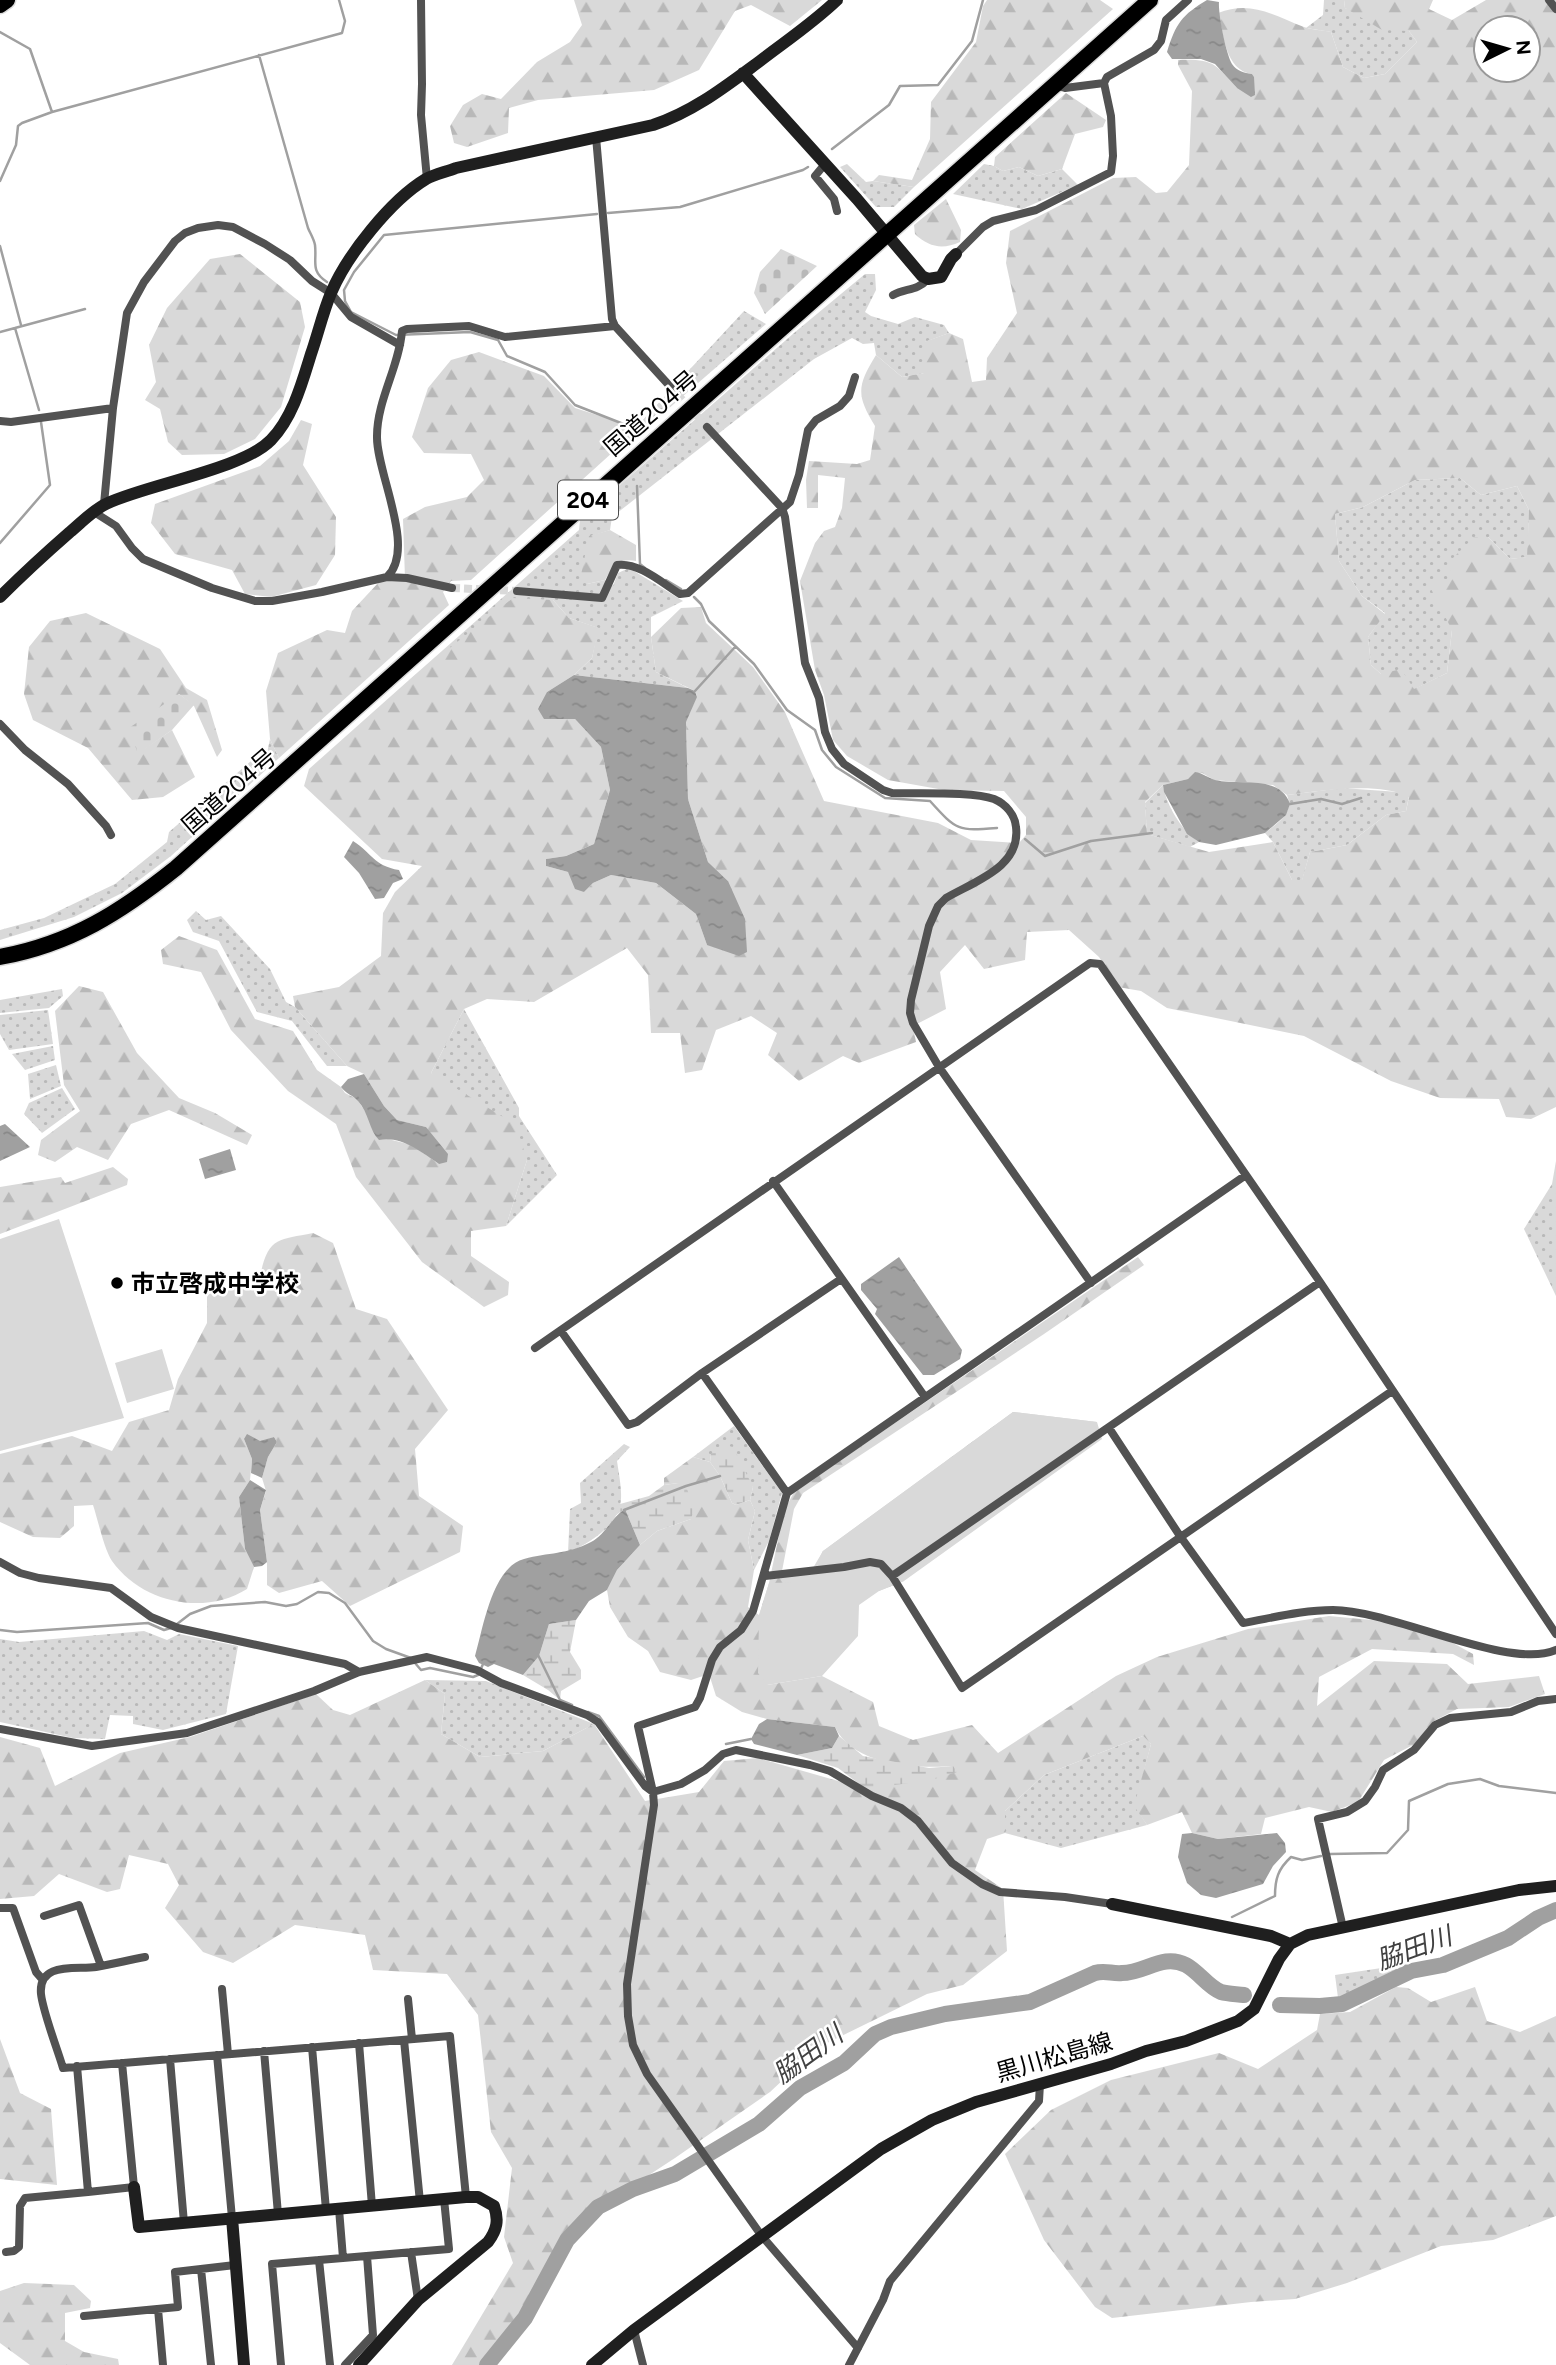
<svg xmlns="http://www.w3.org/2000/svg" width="1556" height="2365" viewBox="0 0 1556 2365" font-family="Figtree,'Noto Sans JP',sans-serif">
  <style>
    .grass { fill: url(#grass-dots) }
    .forest { fill: url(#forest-firs); fill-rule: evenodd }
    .wetland { fill: url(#wetland-marsh) }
    .cemetery { fill: url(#cemetery-stones) }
    .park { fill: #d9d9d9 }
    .water { fill: url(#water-ripples) }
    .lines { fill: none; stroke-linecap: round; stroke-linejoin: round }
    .stream { stroke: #a0a0a0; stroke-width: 2.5 }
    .river { stroke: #a0a0a0; stroke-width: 16 }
    .street-tunnel { stroke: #d9d9d9; stroke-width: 8; stroke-dasharray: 8 4; stroke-linecap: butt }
    .highway-casing { stroke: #dbdbdb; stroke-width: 19 }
    .street { stroke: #525252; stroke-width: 8 }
    .secondary { stroke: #1f1f1f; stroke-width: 12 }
    .highway { stroke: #000; stroke-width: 16 }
    .poi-dot { fill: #000; stroke: #fff; stroke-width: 2.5 }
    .labels { text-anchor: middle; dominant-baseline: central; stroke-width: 5; stroke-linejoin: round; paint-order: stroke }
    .shield { fill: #fff; stroke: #4c4c4c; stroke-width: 2 }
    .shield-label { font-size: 23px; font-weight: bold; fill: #000 }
    .street-label { font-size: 24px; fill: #000; stroke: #fff }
    .poi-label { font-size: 24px; font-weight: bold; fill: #000; stroke: #fff; text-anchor: start }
    .water-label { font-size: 26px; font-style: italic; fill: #414141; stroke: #fff }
  </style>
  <defs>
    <pattern id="grass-dots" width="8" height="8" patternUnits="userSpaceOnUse" patternTransform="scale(1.75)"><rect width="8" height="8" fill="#d9d9d9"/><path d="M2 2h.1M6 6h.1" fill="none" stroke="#b8b8b8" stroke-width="1.8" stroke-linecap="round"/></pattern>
    <pattern id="forest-firs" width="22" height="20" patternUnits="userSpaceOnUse" patternTransform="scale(1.75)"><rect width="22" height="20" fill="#d9d9d9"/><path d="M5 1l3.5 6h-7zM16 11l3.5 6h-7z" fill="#b8b8b8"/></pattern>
    <pattern id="wetland-marsh" width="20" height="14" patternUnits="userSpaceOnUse" patternTransform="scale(1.75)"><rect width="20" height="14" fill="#d9d9d9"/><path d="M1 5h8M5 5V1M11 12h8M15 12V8" fill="none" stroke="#b8b8b8"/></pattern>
    <pattern id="cemetery-stones" width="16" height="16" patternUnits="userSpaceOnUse" patternTransform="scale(1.75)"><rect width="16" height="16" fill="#d9d9d9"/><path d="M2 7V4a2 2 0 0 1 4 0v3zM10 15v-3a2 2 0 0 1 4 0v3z" fill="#b8b8b8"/></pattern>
    <pattern id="water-ripples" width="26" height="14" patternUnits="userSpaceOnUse" patternTransform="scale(1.75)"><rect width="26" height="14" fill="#a0a0a0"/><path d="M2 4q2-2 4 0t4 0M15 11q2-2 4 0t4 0" fill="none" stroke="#888"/></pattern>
  </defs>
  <rect width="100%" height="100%" fill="#fff"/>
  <path class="grass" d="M1324,0H1344L1345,8L1409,31L1417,42L1385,74L1364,78L1343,67L1331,32L1306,28L1323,15Z
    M847,164L866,182L873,181L914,187L894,207H876L840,167Z
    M984,164L994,166L1003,171L1019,167L1038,176L1062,169L1078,185L1022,209L953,194Z
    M865,274H875L876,290L865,312L871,316L898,324L915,317L944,325L949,333L925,342L924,373L902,377L876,355L874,343L863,344L852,338L814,359L612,517L610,530L589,537L587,584L605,580L613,586L618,573L629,568L683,601L651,617V637L656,672L688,688L574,675L592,658L598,628L569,618L553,600L409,680L579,530L580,520L794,333Z
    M744,311L766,324L629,443H623L619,422L639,424Z
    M1460,478L1481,495L1517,486L1529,510L1528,557L1510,559L1488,537L1452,630L1447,673L1413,690L1381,674L1371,665L1368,637L1385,613L1362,596L1339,561L1335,514L1363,507L1415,480Z
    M270,739L279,758L171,856L122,893L74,917L0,940V930L44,918L115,884L167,842L169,832L251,761L267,753Z
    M1163,785C1166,805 1182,831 1199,842L1190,847L1147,834L1145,803Z
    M1342,788L1399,792L1409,796L1406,811L1386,815L1347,845L1310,852L1302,881L1292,880L1273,842L1265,833C1278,822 1294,814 1287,795Z
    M196,911L206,920L221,916L270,969L286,1002L295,1007L347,1066H327L292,1021L257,1012L219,941L193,932L187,920Z
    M62,989L63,996L49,1008L0,1013V1000Z
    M464,1009L519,1108V1116L557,1175L506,1226L527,1160L431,1073Z
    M48,1010L53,1044L9,1050L0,1034V1015Z
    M53,1046L55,1060L25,1070L12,1054Z
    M56,1065L61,1086L30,1099L28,1074Z
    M62,1088L75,1109L42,1133L24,1114L29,1103Z
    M1556,1161V1296L1524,1229L1552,1184Z
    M734,1426L782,1493L769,1541L754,1570L748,1540L755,1511L750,1500L753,1487L711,1454L710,1462L693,1457Z
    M624,1444L630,1447L617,1461C619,1475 623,1493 620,1506C613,1530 588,1543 568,1553L570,1509L581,1503L580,1483Z
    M144,1631L167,1640L179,1634L238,1646L226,1714L163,1730L133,1724V1716L110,1715L105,1739L73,1738L0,1722V1639L19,1642Z
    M425,1680L486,1681L594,1724L543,1751L480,1757L441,1734L445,1694Z
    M1143,1736L1151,1744L1135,1806L1147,1825L1061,1848L1005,1833V1811L1044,1775Z
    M1408,1964L1413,1967L1379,1979L1338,1998L1335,1975Z"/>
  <path class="forest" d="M574,0H822L790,26L751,5L735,11L699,70L654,90L538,100L509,108L508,133L467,147L454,143L450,126L463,105L482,94L501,99L537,62L570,42L582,25Z
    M987,0H1100L1113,9L914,187L873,181L879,175L912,180L930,139L931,102L976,42L983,6Z
    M1344,0H1433L1429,9L1452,20L1486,0H1556V1107L1531,1119L1506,1117L1499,1099L1440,1098L1391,1081L1304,1036L1167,1008L1141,991L1118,987L1099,957L1069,930L1027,932L1025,960L984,969L965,945L940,972L946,1009L913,1026L916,1042L859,1063L843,1056L799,1081L768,1055L777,1033L751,1016L716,1030L702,1070L685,1073L680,1033H651L648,975L627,948L534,1002L487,999L464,1009L431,1073L516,1125L527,1160L506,1226L471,1231V1256L509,1282L508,1295L484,1307L422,1262L356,1177L336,1124L288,1091L231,1030L201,972L163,964L161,950L179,936L217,950L255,1019L293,1031L317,1070L341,1087L345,1093L357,1099L370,1119L388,1139L412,1145L439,1164L426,1127L397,1120L384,1106L364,1074L347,1066L295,1007L293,996L339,987L381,956L383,913L395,892L422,866L382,859L304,786L309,769L409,680L513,598L553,600L569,618L599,628L592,658L574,675L547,692L544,719H575L601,747L610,790L594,844L566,856L546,859V866L568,872L584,892L593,883L611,875L656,883L696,914L707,945L728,881L708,862L688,799L686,721L697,696L695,691L656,672L651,637L681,608L701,607L706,623L753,667L785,712L824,801L938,823L971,840L1019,843L1026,835V817L1004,791L944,790L888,780L847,756L833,740L824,695L815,670L800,581L815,543L824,531L835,527L842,508L845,478L818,475V508H807L806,480L809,461L857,464L870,460L875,426C856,395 857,386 876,355L902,377L924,373V342L949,333L963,339L972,382L986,380L987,358L1017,313L1006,263L1010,231L1113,178L1136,177L1156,193L1167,192L1189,165L1192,91L1178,65V60C1214,59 1214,63 1237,88L1254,78L1252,74C1225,70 1224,35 1218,13C1251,0 1273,15 1304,27C1312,30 1322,30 1331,32L1343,67L1364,78L1385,74L1417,42L1409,31L1382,30L1345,8ZM1486,28H1528V70H1486ZM1460,478L1481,495L1517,486L1529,510L1527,557L1510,559L1488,537H1474L1452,559L1450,578L1429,585L1452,630L1447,673L1414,689L1401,669L1381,674L1371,665L1368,637L1385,614L1362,596L1339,561L1335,514L1363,507L1415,480ZM1202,773L1214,780L1273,785L1287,795C1321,791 1378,781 1409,797L1406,811L1386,815L1347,845L1310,852L1302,880H1292L1273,842L1209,852L1147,834L1145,802L1163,785L1188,779Z
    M1066,93L1106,120L1103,127L1075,134L1062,169L1038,176L1019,167L1003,171L994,166L995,157Z
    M946,199L961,230L960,242C942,250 929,247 915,234L914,225Z
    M240,254L300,302L305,327L281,407L255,439L224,454L182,455L168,442L160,409L145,400L156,382L149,345L167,308L210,259Z
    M479,352L544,376L575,408L619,422L623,443L471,580L451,581L443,592L449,605L279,758L270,739L266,691L278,653L327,630L345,633L352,611L379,582L405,579L403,519L425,507L467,497L484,480L471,454L424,453L412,437L428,388L451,360Z
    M301,420L312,424L303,465L336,517L335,555L316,585L271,597L245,594L232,570L175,554L151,523L155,504L260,466L289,441Z
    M610,530L636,545V561C619,558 613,566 605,580L587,584L581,575L589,536Z
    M86,613L160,649L186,688L207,700L222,750L217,757L194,706L179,694L138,753L172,730L195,777L163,797L132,800L88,748L33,720L24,694L29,647L50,621Z
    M79,986L103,992L137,1053L179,1098L215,1113L252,1135L247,1145L169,1110L131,1124L108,1160L77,1147L55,1162L38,1155L41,1140L80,1111L64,1085L55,1011Z
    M113,1167L128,1179L127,1185L0,1234V1187L61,1177L65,1183Z
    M313,1233L333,1243L356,1309L387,1319L448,1410L415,1449L419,1496L463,1526L460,1552L350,1606L322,1581L279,1593L267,1585V1562L260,1510L266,1491L262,1478L268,1457L277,1442L274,1437L260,1442L244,1439L252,1459L250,1480L239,1497L245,1549L254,1567L247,1589C204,1616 142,1603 112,1561C104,1549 98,1520 93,1505L74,1506V1526L60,1538L33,1537L0,1522V1454L72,1436L112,1451L129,1422L169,1410L178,1379L207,1323V1295L261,1272C269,1236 280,1240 313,1233Z
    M1138,1257L1144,1265L1044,1334L803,1493L794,1509L782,1571L813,1568L823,1551L1013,1412L1097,1422L892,1561L904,1581L879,1591L869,1577L767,1685L822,1676L873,1702L879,1726L913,1740L972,1725L998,1753L1116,1676L1157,1657L1248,1629L1329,1616L1382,1621L1442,1637L1473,1654L1474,1665L1453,1654L1372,1649L1319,1677L1317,1706L1374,1661L1447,1664L1468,1684L1539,1676L1545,1694L1509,1707L1457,1709L1434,1721L1413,1745L1384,1760L1358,1802L1332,1812L1309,1807L1265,1818L1261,1834L1218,1839L1192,1833L1182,1812L1147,1825L1134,1806L1151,1744L1143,1736L1044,1775L1005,1811V1833L987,1839L975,1870L1003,1889L1007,1951L963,1985L927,1994L817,2048L770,2092L675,2158L646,2177L622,2187L594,2205L567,2234L522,2316L484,2365H452L513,2263L504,2237L512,2168L491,2132L478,2015L447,1974L373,1970L365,1935L295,1925L233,1963L203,1952L165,1908L179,1885L168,1864L129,1855L120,1889L107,1892L59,1874L34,1896L0,1899V1737L40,1748L55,1786L120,1753L190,1737L316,1694L333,1710L350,1715L425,1680L445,1694L441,1734L480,1757L543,1751L594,1724L645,1801L699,1792L724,1761L758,1758L866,1789L953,1766C916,1769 852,1765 835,1727L767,1719L742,1712L716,1696L709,1674L691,1680L660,1672L648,1651L628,1637L610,1607L607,1590L617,1570L640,1545L657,1531L691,1519L678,1483L664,1485V1478L693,1457L710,1462L720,1476L732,1503L736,1505L750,1500L755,1511L748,1540L754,1570L748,1607L759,1615L769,1583L784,1511L794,1492Z
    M1396,1987L1408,1988L1431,2002L1475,1987L1487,2021L1520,2032L1556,2016V2216L1493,2240L1441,2246L1347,2283L1295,2299L1251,2302L1112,2318L1095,2307L1044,2240L1005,2154L1051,2110L1111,2080L1219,2053L1258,2069L1317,2030L1320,2014L1350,2012Z
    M0,2039L20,2093L51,2109L57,2185L0,2179Z
    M24,2283L74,2285L91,2301L90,2308L65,2313V2341L84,2352L118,2359L119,2365H30L0,2343V2291Z"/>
  <path class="wetland" d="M723,1445L733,1447L753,1487L750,1500L736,1505L732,1503L720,1476L710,1462L711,1454Z
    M678,1483L686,1486L694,1509L691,1519L657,1531L640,1545L625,1509L616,1515L620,1504L649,1496L664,1485Z
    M576,1620L570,1652L581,1670V1679L561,1691L560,1700L548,1690L523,1675L539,1656L549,1624Z
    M839,1736L863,1756L929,1768L953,1766L957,1772L931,1780L866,1789L838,1768L797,1755L832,1748Z"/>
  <path class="cemetery" d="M781,249L817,266L765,314L754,293L760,272Z
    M179,694L194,705L172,730L138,754L129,728Z"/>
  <path class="park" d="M59,1219L124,1418L0,1451V1239Z
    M162,1349L174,1389L127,1403L115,1363Z
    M1013,1412L1097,1422L1102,1439L904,1581L879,1591L859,1605L858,1636L822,1676L767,1685L758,1673L759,1616L769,1583L807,1582L823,1551Z"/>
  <path class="water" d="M1207,0L1219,2C1218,14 1226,54 1232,64C1237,71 1244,73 1252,74L1254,77L1255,95L1251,97L1237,88L1215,64L1201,59H1172L1167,52C1176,23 1182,15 1207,0Z
    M574,675L688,688L695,691L697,697L686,722L688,799L708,862L728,881L745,919L747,952L739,956L707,945L696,914L656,883L611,875L593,883L584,892L575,889L568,872L546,866V859L566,856L594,844L610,790L601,747L575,719H544L538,709L547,692Z
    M1195,772C1203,773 1208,778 1215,780C1240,786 1280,774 1290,804L1286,815L1265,833L1216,845L1199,842L1187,834L1164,792L1163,785L1188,779Z
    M353,841C372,853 374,866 399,870L403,879L393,883L384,898L375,899L359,873L344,857Z
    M364,1074L384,1106L397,1120L426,1127L448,1154L447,1162L439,1164C421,1152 402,1136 379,1140C369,1130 369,1113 358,1101C353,1095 346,1094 341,1087L348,1079Z
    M5,1124L30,1147L0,1161V1126Z
    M230,1149L236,1170L205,1179L199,1159Z
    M899,1257L962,1350L960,1359L934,1375H923L875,1314L877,1309L861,1290V1284Z
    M247,1434L260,1441L274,1437L277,1442L268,1457L262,1478L251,1473L252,1459L244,1439Z
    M250,1480L266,1490L260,1510L267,1562L262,1566L254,1567L245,1549L239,1497Z
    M625,1509L640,1545L617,1570L607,1590L589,1601L576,1620L549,1624L539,1656L523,1675L494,1664L488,1667L479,1663L475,1656C483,1629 492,1567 524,1559C549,1552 566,1555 591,1542C605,1535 612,1517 625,1509Z
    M767,1719L835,1727L839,1736L832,1748L797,1755L754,1744L751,1739L759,1724Z
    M1192,1833L1218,1839L1277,1833L1285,1843L1286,1852L1273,1866L1263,1884L1216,1898L1201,1895L1187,1883L1178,1857L1182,1834Z"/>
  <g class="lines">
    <path class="stream" d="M0,32L30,49L52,112
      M259,55L308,228C310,233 314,239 315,245C317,262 310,271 327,282
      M832,149L889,105L900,86L938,85L972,41L983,0
      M0,181L16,145L18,126L22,123L52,112L342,33L345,21L339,0
      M608,213L680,207L803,170L808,167
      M597,214L384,235L354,272L344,290L345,301L351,312L396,335L470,332L498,340L507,356L545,372L575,405L626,425L631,431
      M0,246L21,325
      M0,332L15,328
      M39,410L15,328L85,309
      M637,486L640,564L645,568
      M0,543L50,485L41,422
      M666,580L681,589
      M694,597L701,604L709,621L754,664L787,710L815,730L822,750L836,767L885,798L930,801C957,831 958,831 997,828
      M695,691L735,647
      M1290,804L1321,799L1342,804L1361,798
      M1025,839L1045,856L1091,841L1152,833
      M624,1510L686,1486L720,1476
      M177,1624L190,1614L211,1606L265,1602L286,1606L297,1604L318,1592L329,1593L345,1603L373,1641L386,1649L411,1658
      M0,1630L17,1632L148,1623L164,1630L171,1628
      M538,1655L560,1700L572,1705
      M415,1663L421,1670L430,1668L473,1677L478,1675L484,1662
      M588,1712L599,1716L644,1777
      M726,1744L751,1739
      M1330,1854L1387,1853L1408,1830L1409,1801L1448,1784L1480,1779L1499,1786L1556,1793
      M1232,1917L1275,1896C1275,1879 1278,1869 1291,1857L1302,1860L1321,1856"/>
    <path class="river" d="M1280,2005L1320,2006L1342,2004L1411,1971L1443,1965L1508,1938L1538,1918L1556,1910
      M487,2365L525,2318L567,2240L598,2207L633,2189L675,2174L759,2124L800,2088L844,2063L875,2034L891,2027L945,2014L1030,2002L1095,1973C1105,1970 1112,1974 1122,1973C1145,1973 1163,1953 1186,1965C1199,1972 1208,1987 1221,1992C1228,1994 1237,1994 1244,1995"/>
    <path class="street-tunnel" d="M677,394L707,427
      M452,588L517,591"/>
    <defs>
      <path id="highway" d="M0,5L7,0
        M0,957C71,944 121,912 176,868L1150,0"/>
    </defs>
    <use href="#highway" class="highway-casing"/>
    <path class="street" d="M421,0L422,84L421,115L427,179
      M1549,0L1556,9
      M1055,85L1065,88L1104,83L1107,77L1154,50L1161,41L1166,20L1188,0
      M596,137L612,319L615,326L677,394
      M825,164L815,176L834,199L837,211
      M956,254L983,227L993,221L1036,210L1111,172L1113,156L1111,116L1104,83
      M893,295C906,288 917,291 928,279
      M0,421L11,422L113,408
      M707,427L782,508L785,517L805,663L819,698L825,732L832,749L844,764L883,790L892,793C917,794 973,791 994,799C1006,804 1015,815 1016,827C1021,867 975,881 946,898L938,906L929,926L911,1000L910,1013L913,1023L939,1067L1091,1283
      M104,504L113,408L127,313L144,282L175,241L185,233L198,228L218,225L233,227L265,244L290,260L312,281L331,293L351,317L400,345
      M94,512L116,526L132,548L143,559L212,588L255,601H272L322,592L387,577L407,578L452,588
      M387,577C417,549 376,472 377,436C377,400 399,367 402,331L407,329L469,326L505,337L615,326
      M517,591L602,598L617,565C639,562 662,583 680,594L688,593L790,502L799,475L808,430L816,420L840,406L849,396L855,377
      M0,724L25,750L68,784L106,826L111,835
      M773,1181L925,1397
      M561,1331L628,1425L637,1422L702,1373L841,1279
      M535,1348L1090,963L1100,964L1320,1282L1556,1634
      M702,1373L787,1493
      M1109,1428L1180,1536L1243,1623C1272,1618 1303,1610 1333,1610C1392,1610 1509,1671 1556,1650
      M0,1562L20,1573L39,1578L111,1588L151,1617L178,1628L345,1664L359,1672
      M765,1576L844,1567L870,1562L881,1564L892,1576L962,1688L1392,1391
      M892,1576L1320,1282
      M0,1729L92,1746L187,1733L314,1691L359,1672L427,1657L477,1670L501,1683L587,1715L598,1722L645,1786L653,1792L681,1784L705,1770L723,1754L736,1750L810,1765L830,1771L872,1796L901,1808L918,1821L952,1863L982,1884L1000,1892L1065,1897L1112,1904
      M0,1908H13L36,1972L43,1980
      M44,1916L79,1905L101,1966
      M1343,1928L1318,1819L1347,1812L1365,1801L1375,1787L1383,1770L1414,1750L1435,1725L1450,1718L1511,1712L1538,1701L1556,1699
      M145,1957C129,1960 113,1964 96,1967C77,1970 38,1961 41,1994C43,2012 57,2048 63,2068L450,2036L466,2197
      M222,1989L228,2054
      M408,1999L412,2039
      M404,2040L420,2202
      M359,2043L372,2206
      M312,2047L326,2210
      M264,2051L278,2214
      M217,2055L232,2218
      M170,2059L184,2223
      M77,2066L88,2192L134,2187L122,2063
      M339,2209L343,2258
      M6,2252L14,2251L19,2247L20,2206L25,2198L88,2192
      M411,2252L418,2300
      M319,2260L330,2365
      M201,2269L211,2365
      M158,2309L163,2365
      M84,2316L178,2307L175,2272L235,2265
      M634,2330L643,2365
      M858,2348L761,2235L647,2074L633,2045L628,2016L627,1984L654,1805L653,1792L638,1726L695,1707L700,1698L712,1660L720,1647L741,1630L753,1611L787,1493L1246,1175
      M281,2365L272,2264L449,2249L444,2199
      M345,2365L373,2335L367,2256
      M849,2365L883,2300L890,2281L1039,2101L1040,2084"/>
    <path class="secondary" d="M743,73L857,199L922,276L928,279L941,277L951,259L956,254
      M0,597C23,574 46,553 70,532C82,522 94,509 108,503C149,484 243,469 271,440C293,417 302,383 311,354C318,334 323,312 331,293C347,255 391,200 426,179C435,174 446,172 456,168L653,125C693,112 726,86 760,61C786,41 813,23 837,0
      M1112,1904L1271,1936L1290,1944
      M134,2187L139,2227L466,2197H478L494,2206C499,2220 497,2230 488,2242L418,2300L359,2365
      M232,2218L244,2365
      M592,2365L634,2330L881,2149L932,2120L976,2102L1111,2064L1146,2051L1186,2041L1238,2021L1254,2009L1279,1959L1290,1944L1308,1935L1519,1890L1556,1886"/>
    <use href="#highway" class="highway"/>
  </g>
  <circle class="poi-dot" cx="117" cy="1283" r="7"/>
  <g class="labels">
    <rect class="shield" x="558" y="480.5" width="60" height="39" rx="5"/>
    <g class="shield-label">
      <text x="588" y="500">204</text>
    </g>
    <g class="street-label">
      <text transform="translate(651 413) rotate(-41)">国道204号</text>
      <text transform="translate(229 791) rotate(-41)">国道204号</text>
      <text transform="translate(1054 2057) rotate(-16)">黒川松島線</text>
    </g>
    <g class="poi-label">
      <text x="131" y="1283">市立啓成中学校</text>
    </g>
    <g class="water-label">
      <text transform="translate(1414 1948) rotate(-20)">脇田川</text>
      <text transform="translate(808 2054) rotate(-36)">脇田川</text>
    </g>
  </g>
  <g transform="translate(1507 49) rotate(85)"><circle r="33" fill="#ffffff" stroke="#999999" stroke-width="2"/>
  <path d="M0-5L12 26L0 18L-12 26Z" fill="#000000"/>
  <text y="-10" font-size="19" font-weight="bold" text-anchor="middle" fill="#000000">N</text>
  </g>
</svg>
